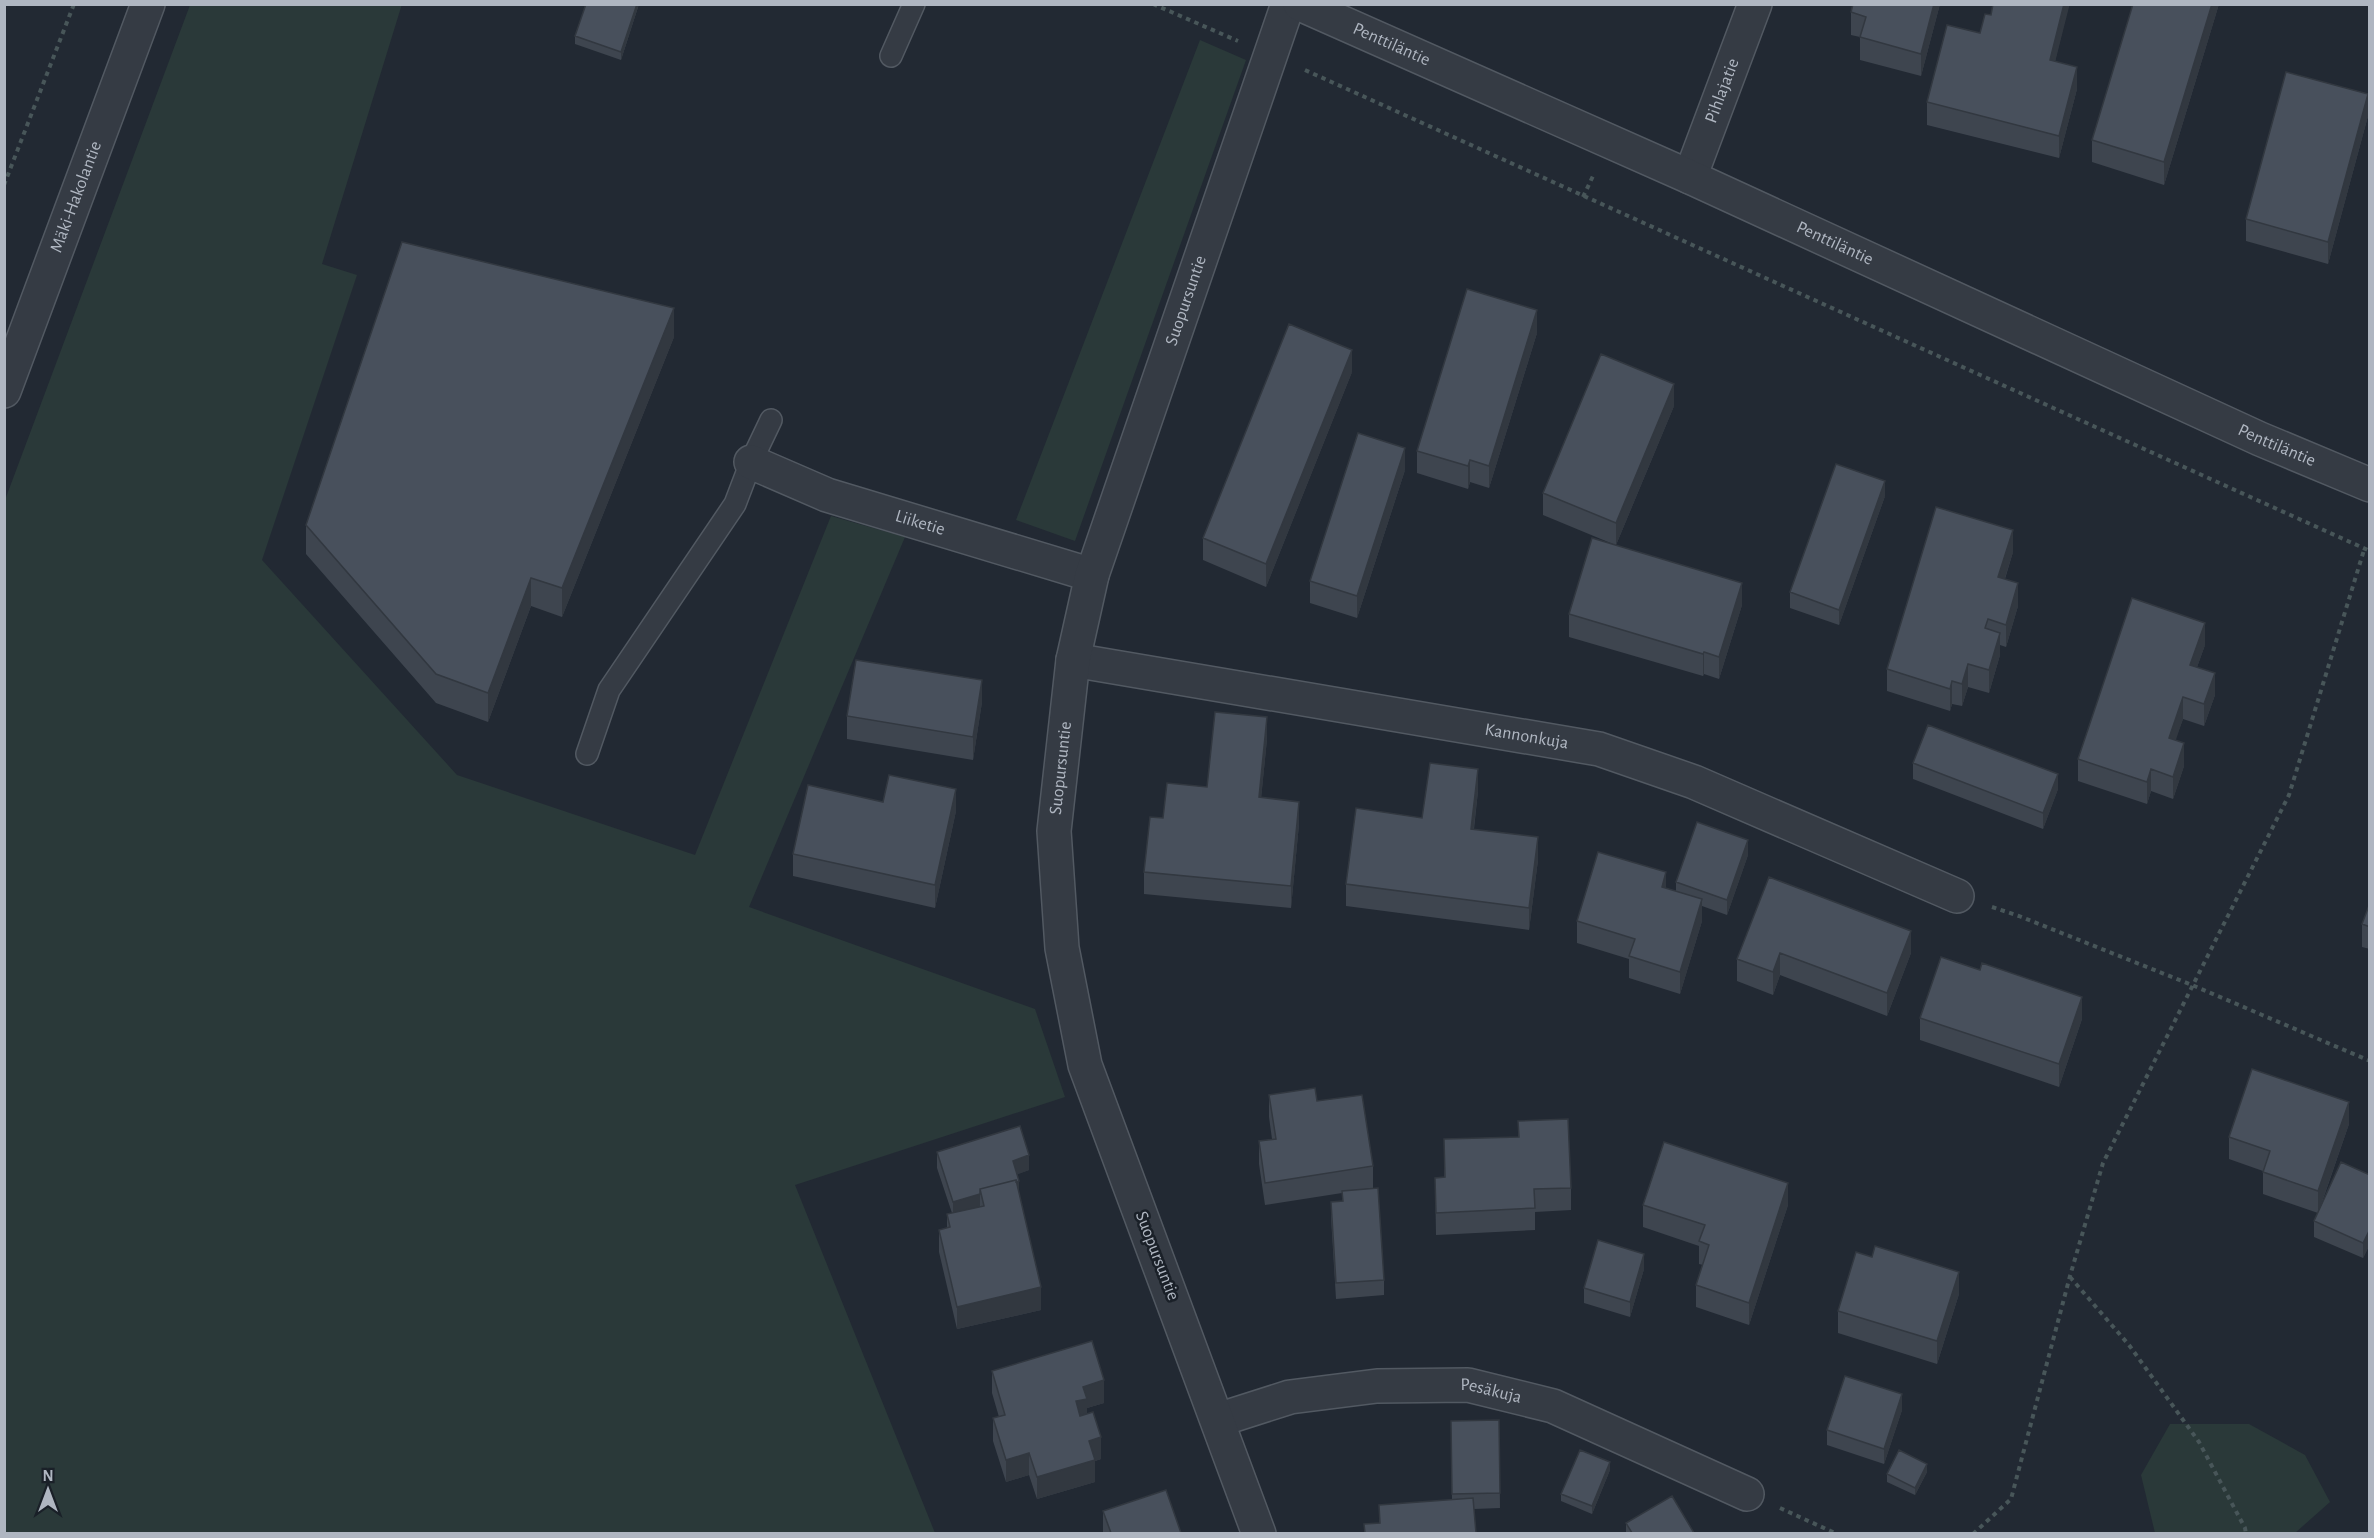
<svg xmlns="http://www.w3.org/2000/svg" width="2374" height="1538" viewBox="0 0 2374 1538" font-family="'Alegreya Sans',sans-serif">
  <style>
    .green { fill: #2a3939 }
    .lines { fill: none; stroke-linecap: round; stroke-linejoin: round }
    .service-casing { stroke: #525962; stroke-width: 24 }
    .minor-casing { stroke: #525962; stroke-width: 36 }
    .tertiary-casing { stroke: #525962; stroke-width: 36 }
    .path { stroke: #485659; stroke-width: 4; stroke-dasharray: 4.5 4.5; stroke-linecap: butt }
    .service { stroke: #353b44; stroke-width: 21 }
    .minor { stroke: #353b44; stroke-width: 33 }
    .tertiary { stroke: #353b44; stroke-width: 33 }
    .wall { fill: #3e454f }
    .shaded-wall { fill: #323840 }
    .building { fill: #48505c; stroke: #323840; stroke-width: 1.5 }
    .labels { text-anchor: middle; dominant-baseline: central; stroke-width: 5; stroke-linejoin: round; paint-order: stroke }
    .street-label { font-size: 18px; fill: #afb6c1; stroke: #1a2028 }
  </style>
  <rect width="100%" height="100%" fill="#222933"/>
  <path class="green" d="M402,4L322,264L357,275L262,560L457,775L695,855L831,516L905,537L749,907L1035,1009L1065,1097L795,1185L935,1533H5V500L190,5Z
    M1200,40L1246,60L1075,541L1016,520Z
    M2170,1424H2249L2305,1455L2330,1502L2295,1533H2155L2141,1475Z"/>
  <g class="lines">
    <defs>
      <path id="service" d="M891,56L914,4
        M587,754L609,690L735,504L751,462L771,420"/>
      <g id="minor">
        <path id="s1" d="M1690,177L1755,4"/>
        <path id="s2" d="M751,462L827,495L1092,575"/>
        <path id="s3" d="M1073,660L1599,749L1694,782L1957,896"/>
        <path id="s4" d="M1218,1420L1290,1397L1377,1386L1468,1385L1553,1406L1747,1494"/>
        <path id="s5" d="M1259,1534L1085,1065L1062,948L1054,831L1073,660L1092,575L1288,4"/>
      </g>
      <g id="tertiary">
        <path id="s6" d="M1300,4L1690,177L2260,439L2370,485"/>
        <path id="s7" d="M4,391L148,4"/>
      </g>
    </defs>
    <use href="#service" class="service-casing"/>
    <use href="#minor" class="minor-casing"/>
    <use href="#tertiary" class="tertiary-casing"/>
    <path class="path" d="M1153,4L1238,41
      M1305,70L2370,551
      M4,185L74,4
      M1583,197L1593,176
      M1992,907L2019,916L2192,985L2370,1061
      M2070,1277L2129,1345L2199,1442L2245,1528L2246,1534
      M1780,1508L1837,1534
      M1973,1534L2011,1499L2070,1276L2103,1163L2289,795L2364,550"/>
    <use href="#service" class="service"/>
    <use href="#minor" class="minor"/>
    <use href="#tertiary" class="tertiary"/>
  </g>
  <path class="wall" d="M586,4H639L621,60L575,44V36Z
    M1853,4H1940L1921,76L1860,60V37L1851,35V12Z
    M2069,4L2055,61L2077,89L2059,158L1927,125V102L1980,33L1991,15Z
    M2133,4H2219L2164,185L2092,162V140Z
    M2368,116L2328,264L2246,241V219Z
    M1537,333L1489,488L1470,482L1468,489L1417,473V451Z
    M674,337L562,617L531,606L488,722L436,703L306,554V525Z
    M1352,372L1266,587L1203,560V538Z
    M1674,406L1616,545L1742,605L1719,679L1704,674L1703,676L1569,637V614L1613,544L1543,515V493Z
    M1405,470L1357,618L1310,603V581Z
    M1885,496L1839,625L1790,608V592Z
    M2013,552L2005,579L2018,606L2006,647L2000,645V655L1989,693L1968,687L1962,706L1952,704L1950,711L1887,691V669Z
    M2205,645L2197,667L2215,695L2204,726L2183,719L2175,740L2184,766L2173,799L2151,791L2147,804L2078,781V759Z
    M982,702L973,760L847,739V716Z
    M1267,739L1261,798L1299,824L1291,908L1144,894V872L1207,787Z
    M1913,763L2058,789L2043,829L1913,779Z
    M1478,791L1474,829L1538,860L1529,930L1346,906V884L1422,818Z
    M956,811L935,908L793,876V854Z
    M1748,855L1727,915L1702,906V921L1680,994L1629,978V959L1577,943V921L1666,888L1676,891V882Z
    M1769,877L1911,953L1887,1016L1780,975L1773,995L1737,981V959Z
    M2370,903V949L2362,947V924Z
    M1980,970L2082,1019L2059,1087L1920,1040V1018Z
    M1269,1095L1317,1101L1373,1166V1188L1364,1189L1384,1280V1295L1336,1299L1331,1217V1202L1342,1201V1193L1265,1205L1259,1164V1141L1272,1139L1269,1117Z
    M1518,1121L1571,1188V1210L1535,1212V1230L1436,1235L1435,1178L1444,1177V1139L1518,1137Z
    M2349,1124L2319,1211L2370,1175V1244L2363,1258L2314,1237V1221L2318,1213L2263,1194V1171L2229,1159V1137Z
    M937,1152L1029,1170L1017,1174L1019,1196L1041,1310L957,1329L939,1252V1230L947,1228V1214L952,1213L937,1168Z
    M1643,1205H1788L1749,1325L1696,1307V1285L1703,1265L1699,1264V1246L1643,1227Z
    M1644,1269L1630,1317L1584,1303V1288Z
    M1959,1294L1937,1364L1838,1333V1311Z
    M992,1371L1104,1403L1087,1408V1414L1101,1459L1095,1461V1482L1037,1499L1029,1475L1006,1482L993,1441V1418L999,1417L992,1393Z
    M1902,1410L1884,1464L1827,1445V1430Z
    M1499,1420L1500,1508L1474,1509L1476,1533H1364V1524L1379,1523V1505L1452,1500L1451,1421Z
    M1610,1470L1592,1514L1561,1501V1494Z
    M1927,1472L1915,1495L1887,1482V1474Z
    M1103,1511L1181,1533H1103Z
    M1626,1523L1694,1533H1626Z"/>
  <path class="shaded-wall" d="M637,4H639L621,60V52Z
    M1934,4H1940L1921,76V54Z
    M2064,4H2069V7L2050,82V60Z
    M2212,4H2219L2164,185V162Z
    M2077,67V89L2059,158V136Z
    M2368,94V116L2328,264V242Z
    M674,308V337L562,617V588Z
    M1537,310V333L1489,488V466Z
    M1352,350V372L1266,587V564Z
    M1674,384V406L1616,545V523Z
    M1405,448V470L1357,618V596Z
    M1470,460V482L1468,489V466Z
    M1885,481V496L1839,625V610Z
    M2013,530V552L1998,600V577Z
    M531,578V606L488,722V693Z
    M1742,583V605L1719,679V657Z
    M2018,583V606L2006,647V625Z
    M2205,623V645L2190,687V665Z
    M2000,633V655L1989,693V670Z
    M1704,652V674L1703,676V654Z
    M1968,664V687L1962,706V684Z
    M2215,673V695L2204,726V704Z
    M982,680V702L973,760V737Z
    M1952,681V704L1950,711V689Z
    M2183,697V719L2169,760V738Z
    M1267,717V739L1259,820V797Z
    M2184,743V766L2173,799V777Z
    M1478,769V791L1471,851V829Z
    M2151,769V791L2147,804V782Z
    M2058,774V789L2043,829V813Z
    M956,789V811L935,908V885Z
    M1299,802V824L1291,908V886Z
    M1538,837V860L1529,930V908Z
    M1748,840V855L1727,915V900Z
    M1666,872V895L1662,887Z
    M1702,899V921L1680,994V972Z
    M1911,931V953L1887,1016V993Z
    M1780,953V975L1773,995V972Z
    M2082,997V1019L2059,1087V1064Z
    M2349,1102V1124L2318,1213V1191Z
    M1029,1155V1170L1013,1176V1161Z
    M1019,1181V1196L982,1193Z
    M1788,1183V1205L1749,1325V1303Z
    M980,1194V1209L953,1218V1202Z
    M2370,1229V1244L2363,1258V1243Z
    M1644,1254V1269L1630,1317V1302Z
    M1959,1272V1294L1937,1364V1341Z
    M1041,1287V1310L957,1329V1307Z
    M1104,1380V1403L1087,1408V1421L1076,1424V1401L1083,1387Z
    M1902,1394V1410L1884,1464V1449Z
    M1101,1437V1459L1095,1461V1482L1037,1499V1477L1089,1441Z
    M1029,1453V1475L1006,1482V1460Z
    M1610,1462V1470L1592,1514V1506Z
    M1927,1464V1472L1915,1495V1488Z"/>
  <path class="building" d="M586,4H637L621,52L575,36Z
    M1853,4H1934L1921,54L1860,37L1866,17L1851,12Z
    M1993,4H2064L2050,60L2077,67L2059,136L1927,102L1947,25L1980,33L1985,14L1991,15Z
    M2133,4H2212L2164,162L2092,140Z
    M2286,72L2368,94L2328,242L2246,219Z
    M402,242L674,308L562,588L531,578L488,693L436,674L306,525Z
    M1467,289L1537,310L1489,466L1470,460L1468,466L1417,451Z
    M1289,324L1352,350L1266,564L1203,538Z
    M1601,354L1674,384L1616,523L1543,493Z
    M1358,433L1405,448L1357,596L1310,581Z
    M1836,464L1885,481L1839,610L1790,592Z
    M1936,507L2013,530L1998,577L2018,583L2006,625L1988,619L1985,628L2000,633L1989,670L1968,664L1962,684L1952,681L1950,689L1887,669Z
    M1592,538L1742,583L1719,657L1704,652L1703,654L1569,614Z
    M2132,598L2205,623L2190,665L2215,673L2204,704L2183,697L2169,738L2184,743L2173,777L2151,769L2147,782L2078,759Z
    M856,660L982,680L973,737L847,716Z
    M1215,712L1267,717L1259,797L1299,802L1291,886L1144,872L1150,817L1163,818L1167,783L1207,787Z
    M1928,725L2058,774L2043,813L1913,763Z
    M1430,763L1478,769L1471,829L1538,837L1529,908L1346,884L1356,808L1422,818Z
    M889,775L956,789L935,885L793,854L808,785L883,802Z
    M1697,822L1748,840L1727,900L1676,882Z
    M1598,852L1666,872L1662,887L1702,899L1680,972L1629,956L1635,939L1577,921Z
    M1769,877L1911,931L1887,993L1780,953L1773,972L1737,959Z
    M2370,903V927L2362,924Z
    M1941,957L1980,970L1982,963L2082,997L2059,1064L1920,1018Z
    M2252,1069L2349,1102L2318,1191L2263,1172L2270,1151L2229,1137Z
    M1315,1088L1317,1101L1362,1095L1373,1166L1265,1183L1259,1141L1276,1139L1269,1095Z
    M1568,1119L1571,1188L1534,1189L1535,1208L1436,1213L1435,1178L1445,1177L1444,1139L1519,1137L1518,1121Z
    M1020,1126L1029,1155L1013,1161L1019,1181L1016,1182V1180L980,1189V1194L953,1202L937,1152Z
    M1664,1142L1788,1183L1749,1303L1696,1285L1709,1245L1699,1241L1705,1225L1643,1205Z
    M2341,1162L2370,1175V1229L2363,1243L2314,1221Z
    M1016,1180L1041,1287L957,1307L939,1230L950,1227L947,1214L984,1206L980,1189Z
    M1378,1188L1384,1280L1336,1283L1331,1202L1343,1201L1342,1191Z
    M1598,1240L1644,1254L1630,1302L1584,1288Z
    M1875,1246L1959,1272L1937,1341L1838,1311L1856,1252L1872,1257Z
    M1092,1341L1104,1380L1083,1387L1087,1399L1076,1401L1080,1416L1093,1412L1101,1437L1089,1441L1095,1460L1037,1477L1029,1453L1006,1460L993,1418L1005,1415L992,1371Z
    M1845,1376L1902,1394L1884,1449L1827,1430Z
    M1499,1420L1500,1493L1452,1494L1451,1421Z
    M1580,1450L1610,1462L1592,1506L1561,1494Z
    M1899,1450L1927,1464L1915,1488L1887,1474Z
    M1166,1490L1181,1533H1111L1103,1511Z
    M1672,1496L1694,1533H1632L1626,1523Z
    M1473,1498L1476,1533H1365L1364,1524L1380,1523L1379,1505Z"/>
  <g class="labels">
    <g class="street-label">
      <text stroke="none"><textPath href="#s6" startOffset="100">Penttiläntie</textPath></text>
      <text stroke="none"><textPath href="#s1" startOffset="92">Pihlajatie</textPath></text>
      <text stroke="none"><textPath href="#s7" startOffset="207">Mäki-Hakolantie</textPath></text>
      <text stroke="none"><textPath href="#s6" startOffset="586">Penttiläntie</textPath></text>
      <text stroke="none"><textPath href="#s5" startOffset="1286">Suopursuntie</textPath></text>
      <text stroke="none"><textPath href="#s6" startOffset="1072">Penttiläntie</textPath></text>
      <text stroke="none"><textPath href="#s2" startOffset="180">Liiketie</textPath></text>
      <text stroke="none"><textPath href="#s3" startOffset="460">Kannonkuja</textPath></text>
      <text stroke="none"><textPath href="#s5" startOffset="800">Suopursuntie</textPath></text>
      <text transform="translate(1157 1256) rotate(69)">Suopursuntie</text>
      <text stroke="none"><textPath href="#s4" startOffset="278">Pesäkuja</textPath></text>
    </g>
  </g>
  <rect width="2374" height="1538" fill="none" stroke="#afb6c1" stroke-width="12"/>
  <g transform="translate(48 1490)" stroke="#1a2028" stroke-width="4.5" paint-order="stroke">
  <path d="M0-4.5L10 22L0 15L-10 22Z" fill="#afb6c1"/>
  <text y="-9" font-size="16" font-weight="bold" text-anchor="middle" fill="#afb6c1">N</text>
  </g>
</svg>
